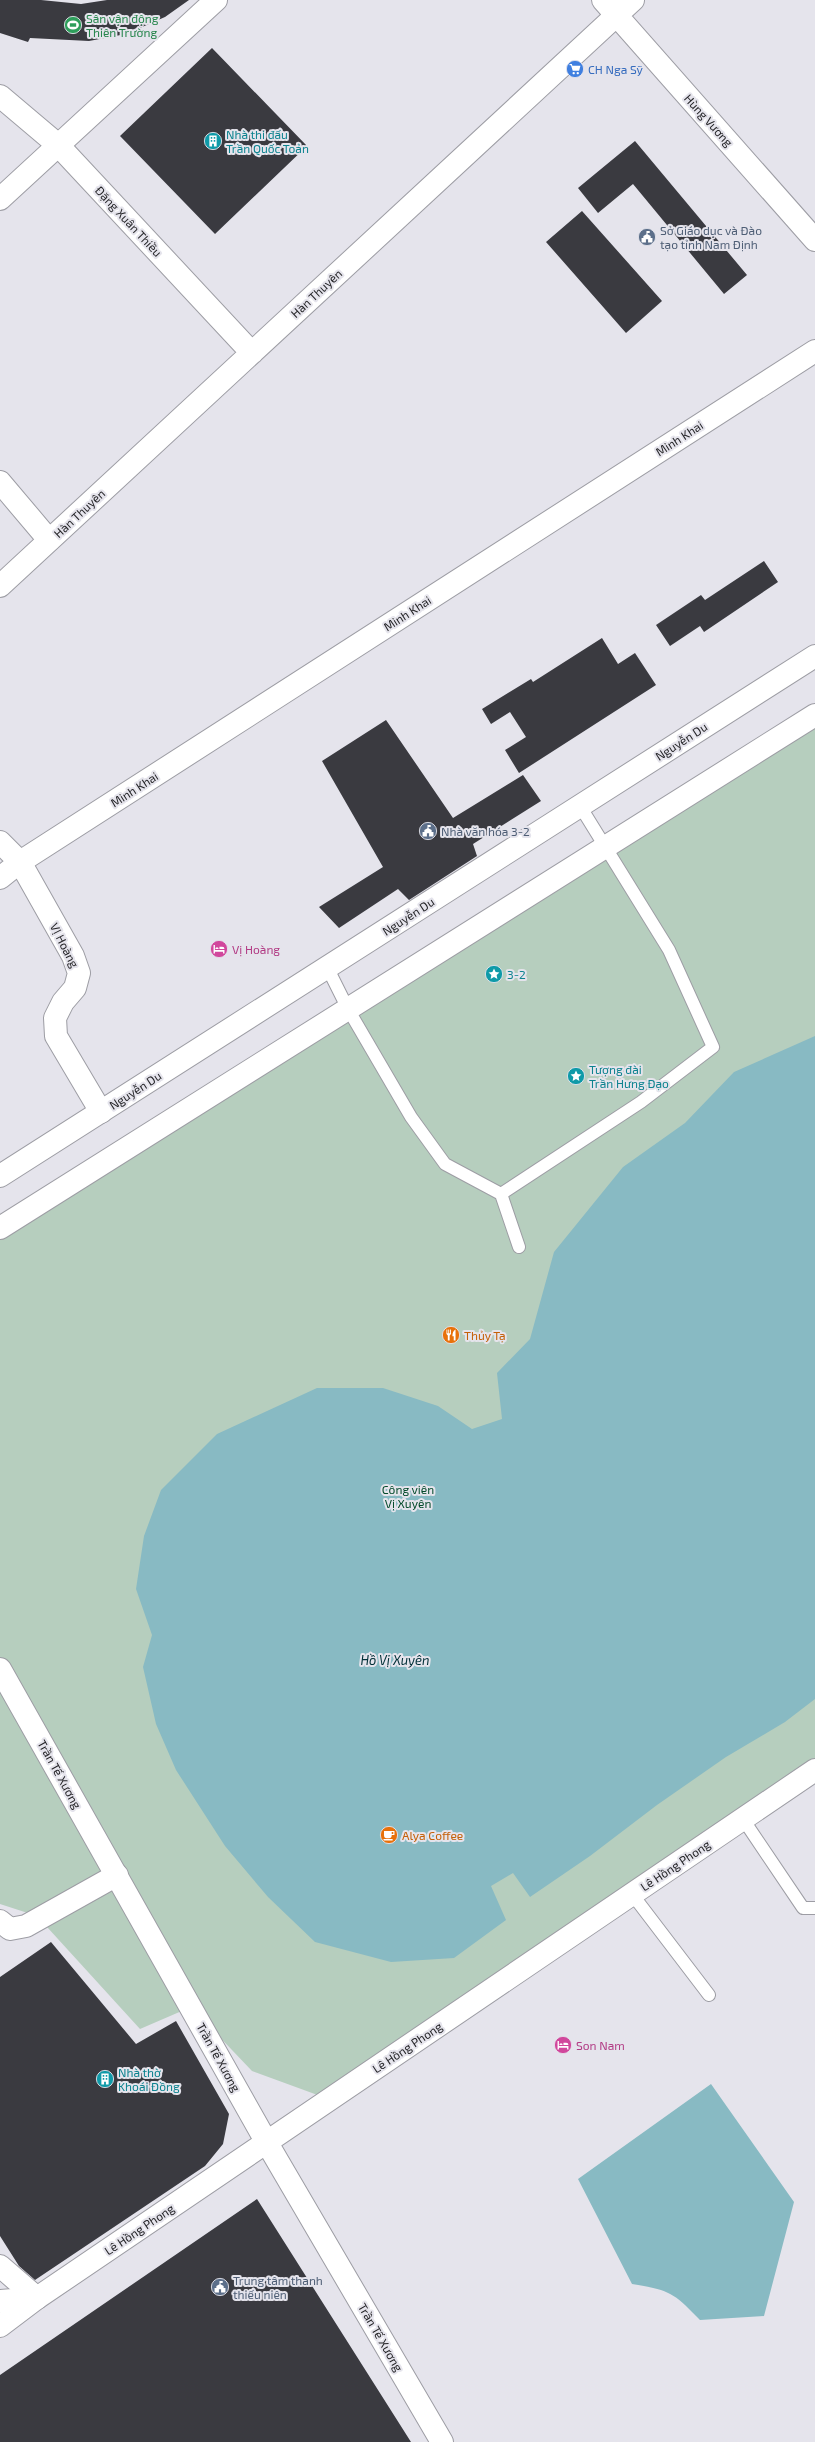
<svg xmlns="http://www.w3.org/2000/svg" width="815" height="2442" viewBox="0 0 815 2442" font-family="'Exo 2',sans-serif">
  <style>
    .green { fill: #b6cebe }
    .water { fill: #88bac3 }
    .building { fill: #3a3a40 }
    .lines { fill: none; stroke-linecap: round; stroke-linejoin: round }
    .service-casing { stroke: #9d9da4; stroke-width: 14 }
    .minor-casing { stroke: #9d9da4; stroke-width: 24 }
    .tertiary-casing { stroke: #9d9da4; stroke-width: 24 }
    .service { stroke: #fff; stroke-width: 12 }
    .minor { stroke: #fff; stroke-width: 22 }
    .tertiary { stroke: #fff; stroke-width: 22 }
    .labels { text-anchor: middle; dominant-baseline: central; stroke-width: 4; stroke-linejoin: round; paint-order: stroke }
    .leisure-label { font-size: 12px; fill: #27864d; stroke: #e5e4ec; text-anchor: start }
    .shop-label { font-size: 12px; fill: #366cbe; stroke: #e5e4ec; text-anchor: start }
    .street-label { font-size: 12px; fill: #252528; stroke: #e5e4ec }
    .culture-label { font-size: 12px; fill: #0d838f; stroke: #e5e4ec; text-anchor: start }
    .service-label { font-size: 12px; fill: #4e5e75; stroke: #e5e4ec; text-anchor: start }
    .hotel-label { font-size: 12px; fill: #b23c85; stroke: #e5e4ec; text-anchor: start }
    .food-label { font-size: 12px; fill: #c56008; stroke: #e5e4ec; text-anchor: start }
    .park-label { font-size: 12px; fill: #034a2a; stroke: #e5e4ec }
    .water-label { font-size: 13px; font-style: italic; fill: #002f37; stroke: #e5e4ec }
  </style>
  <rect width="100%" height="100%" fill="#e5e4ec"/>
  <path class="green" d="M815,715V1765L323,2097L252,2071L191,2007L140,2029L37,1916L0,1904V1228Z"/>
  <path class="water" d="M815,1036V1699L785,1722L726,1757L657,1805L590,1856L530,1897L513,1873L491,1886L506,1920L454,1958L391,1962L315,1942L268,1897L225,1846L176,1770L156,1724L143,1667L152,1635L136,1589L144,1536L161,1490L217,1434L317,1388H383L438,1406L472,1429L502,1419L497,1373L530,1339L554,1252L623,1167L685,1123L734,1072Z
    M711,2084L794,2202L764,2316L700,2320C674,2293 670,2290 632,2284L578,2179Z"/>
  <path class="building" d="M0,0H41L81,4L107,0H189L165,17L126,34L89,41L30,38L28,42L0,33Z
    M212,48L307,146L215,234L120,136Z
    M635,141L747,275L724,294L633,184L598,213L578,188Z
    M582,211L662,301L626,333L546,242Z
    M764,561L778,582L704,632L700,626L670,646L656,625L701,595L705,600Z
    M602,638L618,664L635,653L656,685L519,773L505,750L526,737L510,712L491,724L482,709L531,679L533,682Z
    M386,720L453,818L523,775L541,801L473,844L477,856L409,900L398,889L339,928L319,907L383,867L322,761Z
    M51,1942L136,2044L176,2021L229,2114L223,2144L205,2166L35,2280L19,2266L0,2236V1977Z
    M257,2199L411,2442H0V2375Z"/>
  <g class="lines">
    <defs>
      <path id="service" d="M327,967L348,1009L411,1117L445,1164L501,1194L641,1102L713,1047L669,950L580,806
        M501,1194L519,1247
        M743,1819L803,1908H815
        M632,1894L709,1995"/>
      <path id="minor" d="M0,199L216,0
        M0,482L49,540
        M20,862L73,956L79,973L75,988L63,1002L55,1018L56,1036L101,1112
        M0,1921L10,1929L26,1926L117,1875
        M0,2266L37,2298"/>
      <path id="tertiary" d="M603,0L815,240
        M0,96L58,145L252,353
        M0,586L633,0
        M0,842L20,862
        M0,878L20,862L815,351
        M0,1176L815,656
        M0,1228L815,715
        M0,1669L267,2143L442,2442
        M0,2301L37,2298
        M0,2326L37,2298L815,1770"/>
    </defs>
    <use href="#service" class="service-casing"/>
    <use href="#minor" class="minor-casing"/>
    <use href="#tertiary" class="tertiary-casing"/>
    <use href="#service" class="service"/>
    <use href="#minor" class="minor"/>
    <use href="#tertiary" class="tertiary"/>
  </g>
  <defs>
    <symbol id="stadium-disc" viewBox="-11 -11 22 22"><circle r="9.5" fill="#2e9e5b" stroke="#e5e4ec"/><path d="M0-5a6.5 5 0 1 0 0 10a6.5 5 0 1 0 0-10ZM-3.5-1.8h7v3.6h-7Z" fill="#fff"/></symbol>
    <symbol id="supermarket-disc" viewBox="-11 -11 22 22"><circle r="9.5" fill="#3f7fe0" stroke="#e5e4ec"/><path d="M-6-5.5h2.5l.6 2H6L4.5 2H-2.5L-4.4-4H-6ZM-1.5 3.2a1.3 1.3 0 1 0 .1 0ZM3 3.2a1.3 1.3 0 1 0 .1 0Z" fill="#fff"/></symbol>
    <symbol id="building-disc" viewBox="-11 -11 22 22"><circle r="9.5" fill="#0f9aa8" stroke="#e5e4ec"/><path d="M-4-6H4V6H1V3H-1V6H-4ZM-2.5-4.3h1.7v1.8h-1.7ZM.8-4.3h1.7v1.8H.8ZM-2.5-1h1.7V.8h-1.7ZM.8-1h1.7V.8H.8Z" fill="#fff"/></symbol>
    <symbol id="civic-disc" viewBox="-11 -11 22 22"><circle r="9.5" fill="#5c6f8a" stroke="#e5e4ec"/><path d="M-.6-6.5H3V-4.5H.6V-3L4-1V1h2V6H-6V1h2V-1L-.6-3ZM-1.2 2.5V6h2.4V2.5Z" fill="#fff"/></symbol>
    <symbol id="hotel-disc" viewBox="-11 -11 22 22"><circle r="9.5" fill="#d1479c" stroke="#e5e4ec"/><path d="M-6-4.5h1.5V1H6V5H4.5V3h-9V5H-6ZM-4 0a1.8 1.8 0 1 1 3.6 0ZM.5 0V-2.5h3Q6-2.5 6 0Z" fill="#fff"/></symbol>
    <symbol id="sight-disc" viewBox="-11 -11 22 22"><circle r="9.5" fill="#0f9aa8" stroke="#e5e4ec"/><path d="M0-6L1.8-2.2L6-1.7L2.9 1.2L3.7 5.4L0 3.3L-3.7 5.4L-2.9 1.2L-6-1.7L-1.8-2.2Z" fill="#fff"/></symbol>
    <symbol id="restaurant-disc" viewBox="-11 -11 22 22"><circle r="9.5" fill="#e8710a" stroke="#e5e4ec"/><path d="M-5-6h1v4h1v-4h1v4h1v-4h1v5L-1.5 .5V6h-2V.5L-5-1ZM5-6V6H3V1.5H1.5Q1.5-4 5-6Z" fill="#fff"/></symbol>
    <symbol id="cafe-disc" viewBox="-11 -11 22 22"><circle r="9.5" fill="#e8710a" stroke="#e5e4ec"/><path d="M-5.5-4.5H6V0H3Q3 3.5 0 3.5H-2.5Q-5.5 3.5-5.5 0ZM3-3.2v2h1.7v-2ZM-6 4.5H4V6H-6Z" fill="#fff"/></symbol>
  </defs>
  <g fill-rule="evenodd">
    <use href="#stadium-disc" x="63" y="15" width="20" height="20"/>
    <use href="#supermarket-disc" x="565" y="59" width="20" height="20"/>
    <use href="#building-disc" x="203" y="131" width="20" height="20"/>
    <use href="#civic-disc" x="637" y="227" width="20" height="20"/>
    <use href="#civic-disc" x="418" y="821" width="20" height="20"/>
    <use href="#hotel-disc" x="209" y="939" width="20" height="20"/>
    <use href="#sight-disc" x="484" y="964" width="20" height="20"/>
    <use href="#sight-disc" x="566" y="1066" width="20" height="20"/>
    <use href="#restaurant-disc" x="441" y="1325" width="20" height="20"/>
    <use href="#cafe-disc" x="379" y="1825" width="20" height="20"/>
    <use href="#hotel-disc" x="553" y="2035" width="20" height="20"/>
    <use href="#building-disc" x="95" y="2069" width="20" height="20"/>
    <use href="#civic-disc" x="210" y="2277" width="20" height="20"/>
  </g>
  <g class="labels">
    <g class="leisure-label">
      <text x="86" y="18">Sân vận động<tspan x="86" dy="14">Thiên Trường</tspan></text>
    </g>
    <g class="shop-label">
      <text x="588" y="69">CH Nga Sỹ</text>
    </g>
    <g class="street-label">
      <text transform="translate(709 120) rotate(48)">Hùng Vương</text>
      <text transform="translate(129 221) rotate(47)">Đặng Xuân Thiều</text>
      <text transform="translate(316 293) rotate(-43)">Hàn Thuyên</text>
      <text transform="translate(679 438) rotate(-33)">Minh Khai</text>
      <text transform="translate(79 513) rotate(-43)">Hàn Thuyên</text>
      <text transform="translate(407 613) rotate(-33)">Minh Khai</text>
      <text transform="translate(681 741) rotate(-33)">Nguyễn Du</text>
      <text transform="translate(134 789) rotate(-33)">Minh Khai</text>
      <text transform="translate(408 916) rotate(-33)">Nguyễn Du</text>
      <text transform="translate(65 945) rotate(63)">VỊ Hoàng</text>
      <text transform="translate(135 1090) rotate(-33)">Nguyễn Du</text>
      <text transform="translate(60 1774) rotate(61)">Trần Tế Xương</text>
      <text transform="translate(675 1865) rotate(-34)">Lê Hồng Phong</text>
      <text transform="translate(407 2047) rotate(-34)">Lê Hồng Phong</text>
      <text transform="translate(219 2057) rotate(61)">Trần Tế Xương</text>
      <text transform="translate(139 2229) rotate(-34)">Lê Hồng Phong</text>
      <text transform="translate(381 2337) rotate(60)">Trần Tế Xương</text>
    </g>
    <g class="culture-label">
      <text x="226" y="134">Nhà thi đấu<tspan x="226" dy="14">Trần Quốc Toản</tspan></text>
      <text x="507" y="974">3-2</text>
      <text x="589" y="1069">Tượng đài<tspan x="589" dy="14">Trần Hưng Đạo</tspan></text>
      <text x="118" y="2072">Nhà thờ<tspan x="118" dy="14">Khoái Đồng</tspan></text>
    </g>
    <g class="service-label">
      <text x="660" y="230">Sở Giáo dục và Đào<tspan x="660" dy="14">tạo tỉnh Nam Định</tspan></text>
      <text x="441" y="831">Nhà văn hóa 3-2</text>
      <text x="233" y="2280">Trung tâm thanh<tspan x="233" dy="14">thiếu niên</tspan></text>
    </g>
    <g class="hotel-label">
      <text x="232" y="949">Vị Hoàng</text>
      <text x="576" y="2045">Son Nam</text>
    </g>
    <g class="food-label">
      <text x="464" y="1335">Thủy Tạ</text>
      <text x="402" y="1835">Alya Coffee</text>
    </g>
    <g class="park-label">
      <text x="408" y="1489">Công viên<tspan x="408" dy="14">Vị Xuyên</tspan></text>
    </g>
    <g class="water-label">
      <text x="395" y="1660">Hồ Vị Xuyên</text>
    </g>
  </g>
</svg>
